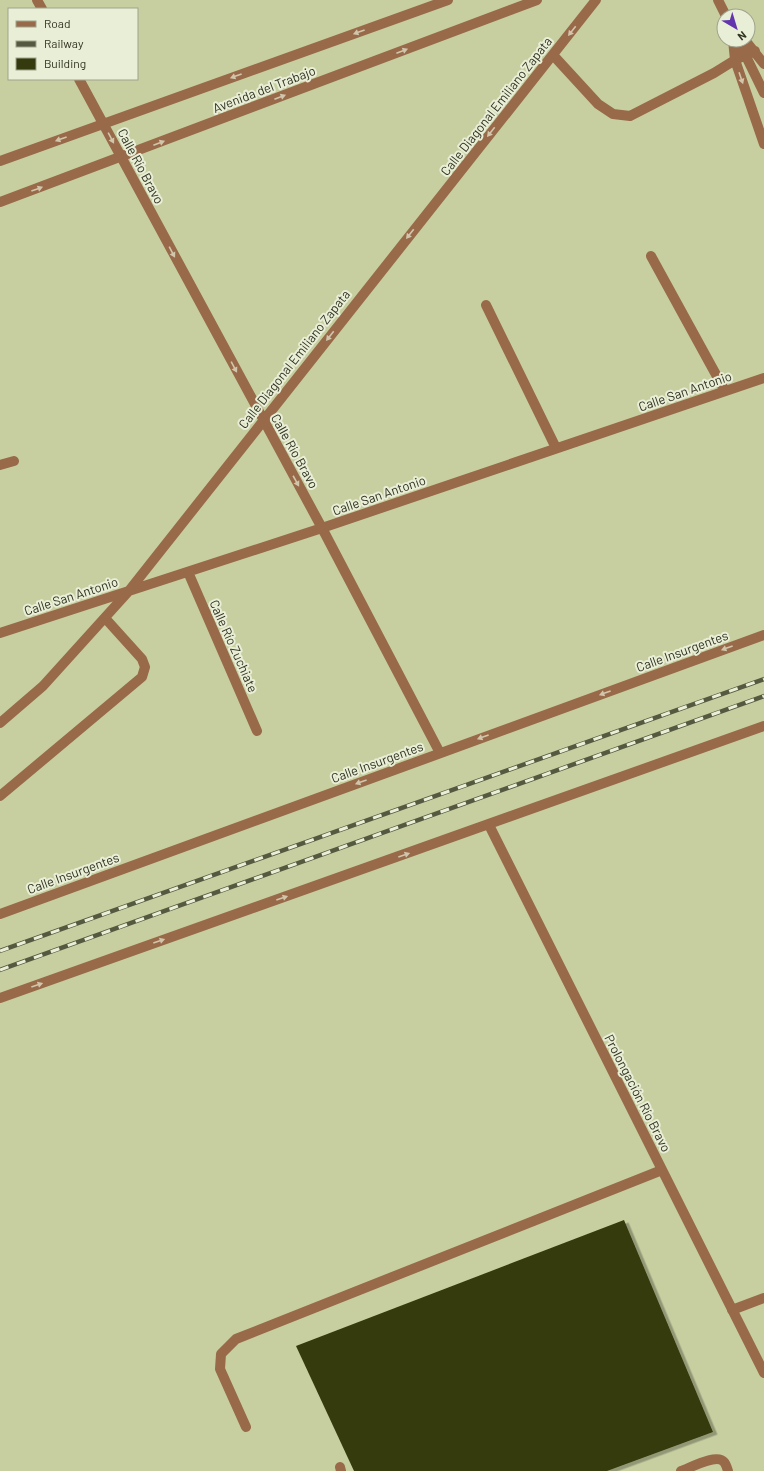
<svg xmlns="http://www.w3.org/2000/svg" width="764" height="1471" viewBox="0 0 764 1471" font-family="Barlow,sans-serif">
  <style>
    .building { fill: #353a0e; filter: url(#shadow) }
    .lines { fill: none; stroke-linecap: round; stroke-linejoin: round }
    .minor { stroke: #986a4a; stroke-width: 10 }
    .rail-casing { stroke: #555940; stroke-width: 4.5 }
    .rail { stroke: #e9eed6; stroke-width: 3; stroke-dasharray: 9; stroke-linecap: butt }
    .oneway { fill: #d1c6ac }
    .labels { text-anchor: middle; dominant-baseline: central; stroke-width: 4; stroke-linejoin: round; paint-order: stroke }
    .street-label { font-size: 13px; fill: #303321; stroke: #e9eed6 }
  </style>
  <defs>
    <filter id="shadow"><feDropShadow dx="4.5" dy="2.5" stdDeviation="0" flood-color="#0004"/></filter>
  </defs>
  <rect width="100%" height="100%" fill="#c7cfa1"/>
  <path class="building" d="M624,1220L713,1432L607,1471H354L296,1346Z"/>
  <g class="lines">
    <path class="minor" d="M37,0L42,9
      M718,0L726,16
      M733,40L735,60L764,144
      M738,40L764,93
      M745,40L764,64
      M553,55L598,104L613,114L630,116L714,73L735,60L755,51
      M79,79L322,528L440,753
      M0,161L448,0
      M0,202L537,0
      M651,256L725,391
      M486,305L556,448
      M0,465L14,461
      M188,572L257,731
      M0,633L322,528L764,378
      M0,723L43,686L128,592L596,0
      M0,796L142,677L145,667L142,659L105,618
      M489,825L764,1373
      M0,914L764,635
      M0,998L764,726
      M732,1310L764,1298
      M246,1427L220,1369L221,1354L236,1339L662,1170
      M340,1467L341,1471
      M681,1471C690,1468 717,1453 724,1462C726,1464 727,1468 728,1471"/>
    <defs>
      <path id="rail" d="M0,951L764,679
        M0,970L764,696"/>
    </defs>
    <use href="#rail" class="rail-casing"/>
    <use href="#rail" class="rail"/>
  </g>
  <defs><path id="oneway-solid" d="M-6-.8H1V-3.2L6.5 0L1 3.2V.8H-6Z"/></defs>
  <g class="oneway">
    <use href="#oneway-solid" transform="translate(572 31) rotate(128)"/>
    <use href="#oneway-solid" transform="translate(359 32) rotate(160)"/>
    <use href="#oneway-solid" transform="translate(402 51) rotate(-21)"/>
    <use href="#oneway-solid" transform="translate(236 76) rotate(160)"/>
    <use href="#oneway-solid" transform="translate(741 78) rotate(71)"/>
    <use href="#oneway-solid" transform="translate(280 97) rotate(-21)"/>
    <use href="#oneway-solid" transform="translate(491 132) rotate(128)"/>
    <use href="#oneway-solid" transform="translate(111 138) rotate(62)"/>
    <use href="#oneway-solid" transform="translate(61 139) rotate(160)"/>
    <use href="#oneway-solid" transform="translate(159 143) rotate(-21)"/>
    <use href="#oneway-solid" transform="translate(37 189) rotate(-20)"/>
    <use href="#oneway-solid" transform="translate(410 234) rotate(128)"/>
    <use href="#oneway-solid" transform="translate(172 252) rotate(62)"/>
    <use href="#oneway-solid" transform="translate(330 336) rotate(128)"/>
    <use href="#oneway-solid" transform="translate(234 367) rotate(62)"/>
    <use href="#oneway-solid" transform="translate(296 481) rotate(61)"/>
    <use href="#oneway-solid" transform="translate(727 648) rotate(160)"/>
    <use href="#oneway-solid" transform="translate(605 693) rotate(160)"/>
    <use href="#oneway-solid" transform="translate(483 737) rotate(160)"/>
    <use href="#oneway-solid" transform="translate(361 782) rotate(160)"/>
    <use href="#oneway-solid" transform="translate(404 855) rotate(-19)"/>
    <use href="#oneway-solid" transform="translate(282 898) rotate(-19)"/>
    <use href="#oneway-solid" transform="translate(159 941) rotate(-19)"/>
    <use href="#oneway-solid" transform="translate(37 985) rotate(-19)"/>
  </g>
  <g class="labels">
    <g class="street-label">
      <text transform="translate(264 89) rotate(-21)">Avenida del Trabajo</text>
      <text transform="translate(496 106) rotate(-52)">Calle Diagonal Emiliano Zapata</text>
      <text transform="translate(141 166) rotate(62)">Calle Río Bravo</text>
      <text transform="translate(294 359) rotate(-52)">Calle Diagonal Emiliano Zapata</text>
      <text transform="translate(685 391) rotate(-19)">Calle San Antonio</text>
      <text transform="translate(295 451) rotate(61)">Calle Río Bravo</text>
      <text transform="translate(379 495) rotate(-19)">Calle San Antonio</text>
      <text transform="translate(71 596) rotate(-18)">Calle San Antonio</text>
      <text transform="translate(234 646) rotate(66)">Calle Río Zuchiate</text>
      <text transform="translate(682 651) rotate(-20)">Calle Insurgentes</text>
      <text transform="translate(377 762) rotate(-20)">Calle Insurgentes</text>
      <text transform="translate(73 873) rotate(-20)">Calle Insurgentes</text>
      <text transform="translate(638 1093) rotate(63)">Prolongación Río Bravo</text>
    </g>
  </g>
  <rect x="8" y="8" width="130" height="72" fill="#e9eed6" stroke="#9fa38e"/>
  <rect x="16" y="21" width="20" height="6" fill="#986a4a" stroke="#9fa38e"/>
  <text x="44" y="28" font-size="12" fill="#303321">Road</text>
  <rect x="16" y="41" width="20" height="6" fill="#555940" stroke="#9fa38e"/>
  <text x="44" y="48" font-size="12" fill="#303321">Railway</text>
  <rect x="16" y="58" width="20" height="12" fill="#353a0e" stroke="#9fa38e"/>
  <text x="44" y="68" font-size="12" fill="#303321">Building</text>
  <g transform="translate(736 28) rotate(142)"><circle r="19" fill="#e9eed6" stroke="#9fa38e"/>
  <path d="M0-3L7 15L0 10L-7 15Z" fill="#6235ac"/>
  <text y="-6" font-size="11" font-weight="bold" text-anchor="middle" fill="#303321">N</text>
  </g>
</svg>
